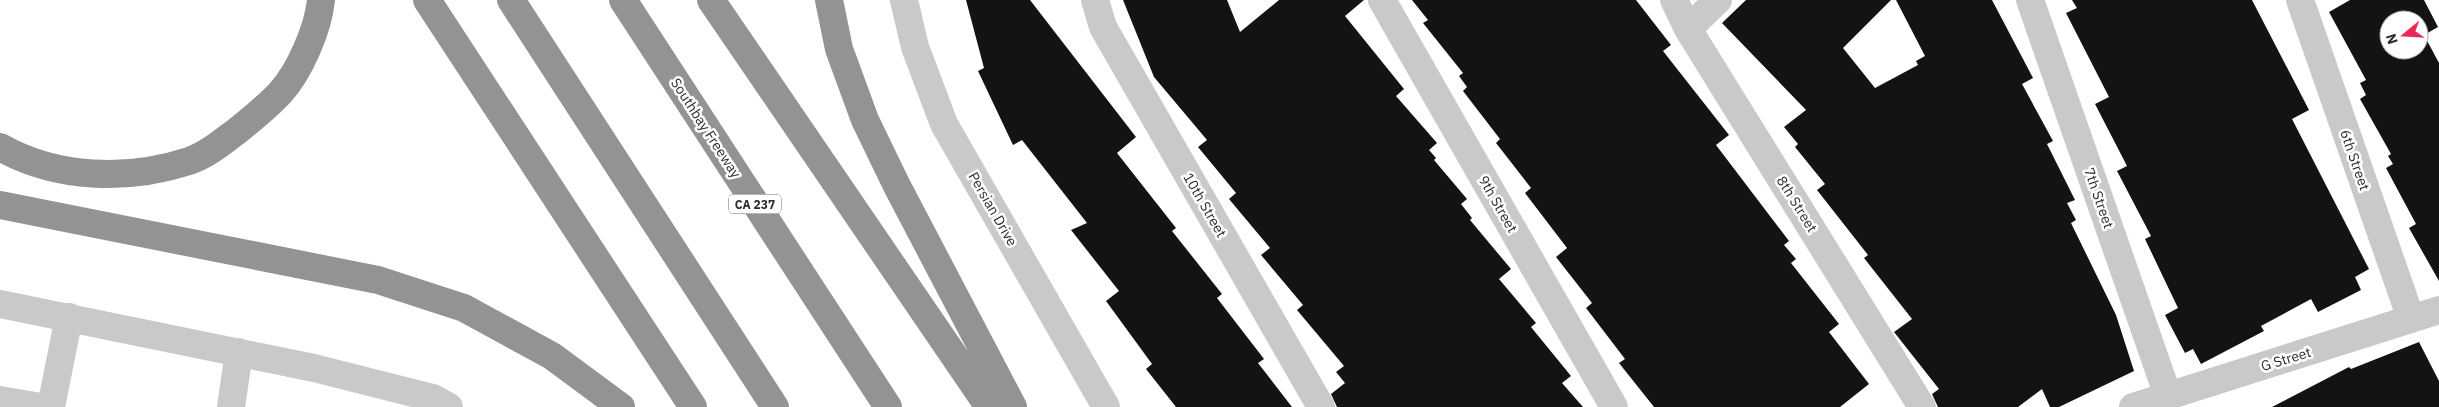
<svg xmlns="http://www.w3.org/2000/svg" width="2439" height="407" viewBox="0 0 2439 407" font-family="'IBM Plex Sans',sans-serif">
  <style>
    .building { fill: #131313; fill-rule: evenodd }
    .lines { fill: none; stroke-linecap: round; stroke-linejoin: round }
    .minor { stroke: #c9c9c9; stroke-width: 28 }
    .highway { stroke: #939393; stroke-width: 28 }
    .labels { text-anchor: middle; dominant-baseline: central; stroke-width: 5; stroke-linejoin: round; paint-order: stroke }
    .shield { fill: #fff; stroke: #6b6b6b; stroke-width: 1 }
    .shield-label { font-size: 12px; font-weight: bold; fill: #2c2c2c }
    .street-label { font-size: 14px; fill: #2c2c2c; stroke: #fff }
  </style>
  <rect width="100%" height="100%" fill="#fff"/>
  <path class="building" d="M966,0H1030L1136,137L1117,153L1176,228L1172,231L1222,294L1217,298L1264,359L1258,363L1292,407H1176L1146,369L1152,364L1106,301L1119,291L1071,230L1087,223L1022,140L1013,145L978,71L984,68Z
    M1123,0H1227L1240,32L1279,0H1364L1345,16L1404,89L1396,96L1437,143L1429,150L1436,158L1434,160L1467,199L1461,204L1472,218L1470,220L1511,269L1499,279L1536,323L1531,327L1571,376L1562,383L1583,407H1337L1331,394L1345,383L1336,372L1344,366L1297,310L1303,305L1261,255L1270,248L1229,199L1236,193L1198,147L1207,140L1154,77Z
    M1412,0H1636L1671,45L1663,51L1729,135L1716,145L1789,241L1784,245L1796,259L1791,263L1839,324L1829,332L1869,384L1840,407H1654L1619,363L1625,359L1586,308L1592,303L1556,257L1567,248L1525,193L1531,188L1496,143L1500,139L1463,91L1467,87L1459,76L1463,73L1423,23L1428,20Z
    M1746,0H1891L1843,48L1875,88L1918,65L1916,61L1925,56L1896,0H1992L2033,78L2022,84L2053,141L2047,144L2075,200L2067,203L2076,220L2071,223L2116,315L2134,371L2059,407H2050L2042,389L2018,407H1938L1932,394L1939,389L1894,332L1912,319L1864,258L1868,255L1817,190L1825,184L1795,147L1798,144L1784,127L1806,110L1722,23Z
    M2072,0H2252L2309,110L2292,119L2369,269L2355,277L2361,290L2318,312L2311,299L2261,326L2264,331L2201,364L2193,349L2185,353L2165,315L2178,308L2145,239L2151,236L2117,171L2127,166L2095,104L2109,97L2066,13L2077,8Z
    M2350,0H2424L2438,27L2424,35L2439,63V281L2409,228L2416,224L2386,168L2393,164L2388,156L2391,154L2360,99L2366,95L2360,83L2366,80L2329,12ZM2389,20H2419V50H2389Z
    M2419,342L2439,381V407H2272L2349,367L2351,369Z"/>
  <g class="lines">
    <path class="minor" d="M904,0L915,47L944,124L1106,407
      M1095,0L1103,27L1321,407
      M1382,0L1614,407
      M1674,0L1688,29L1922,407
      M2030,0L2168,396
      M2300,0L2411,319
      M1688,29L1718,0
      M0,304L314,368L433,398L449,407
      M0,400L41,407
      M51,407L69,317
      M231,407L239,352
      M2133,407L2439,310"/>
    <path class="highway" d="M427,0L693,407
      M511,0L775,407
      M623,0L888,407
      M711,0L989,407
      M829,0L839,49L865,120L897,186L1013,407
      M0,147C56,179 128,181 189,161C207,155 222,142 237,131C252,119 267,107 280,93C300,71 318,29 321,0
      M0,205L378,280L464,308L552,356L621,407"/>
  </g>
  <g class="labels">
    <rect class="shield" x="729" y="194.5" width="52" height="19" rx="4"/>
    <g class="shield-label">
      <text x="755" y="204">CA 237</text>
    </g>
    <g class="street-label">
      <text transform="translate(706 128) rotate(57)">Southbay Freeway</text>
      <text transform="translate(2355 160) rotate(71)">6th Street</text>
      <text transform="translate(2099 198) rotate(71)">7th Street</text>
      <text transform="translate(1498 204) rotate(60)">9th Street</text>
      <text transform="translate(1797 204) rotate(58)">8th Street</text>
      <text transform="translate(1205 205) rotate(60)">10th Street</text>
      <text transform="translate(993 209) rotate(60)">Persian Drive</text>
      <text transform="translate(2286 359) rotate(-17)">G Street</text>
    </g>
  </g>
  <g transform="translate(2404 35) rotate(252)"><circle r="24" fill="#ffffff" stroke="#ababab"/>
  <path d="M0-4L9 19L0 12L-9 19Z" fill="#e92955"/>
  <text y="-8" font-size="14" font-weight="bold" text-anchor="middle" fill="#2c2c2c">N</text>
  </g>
</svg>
